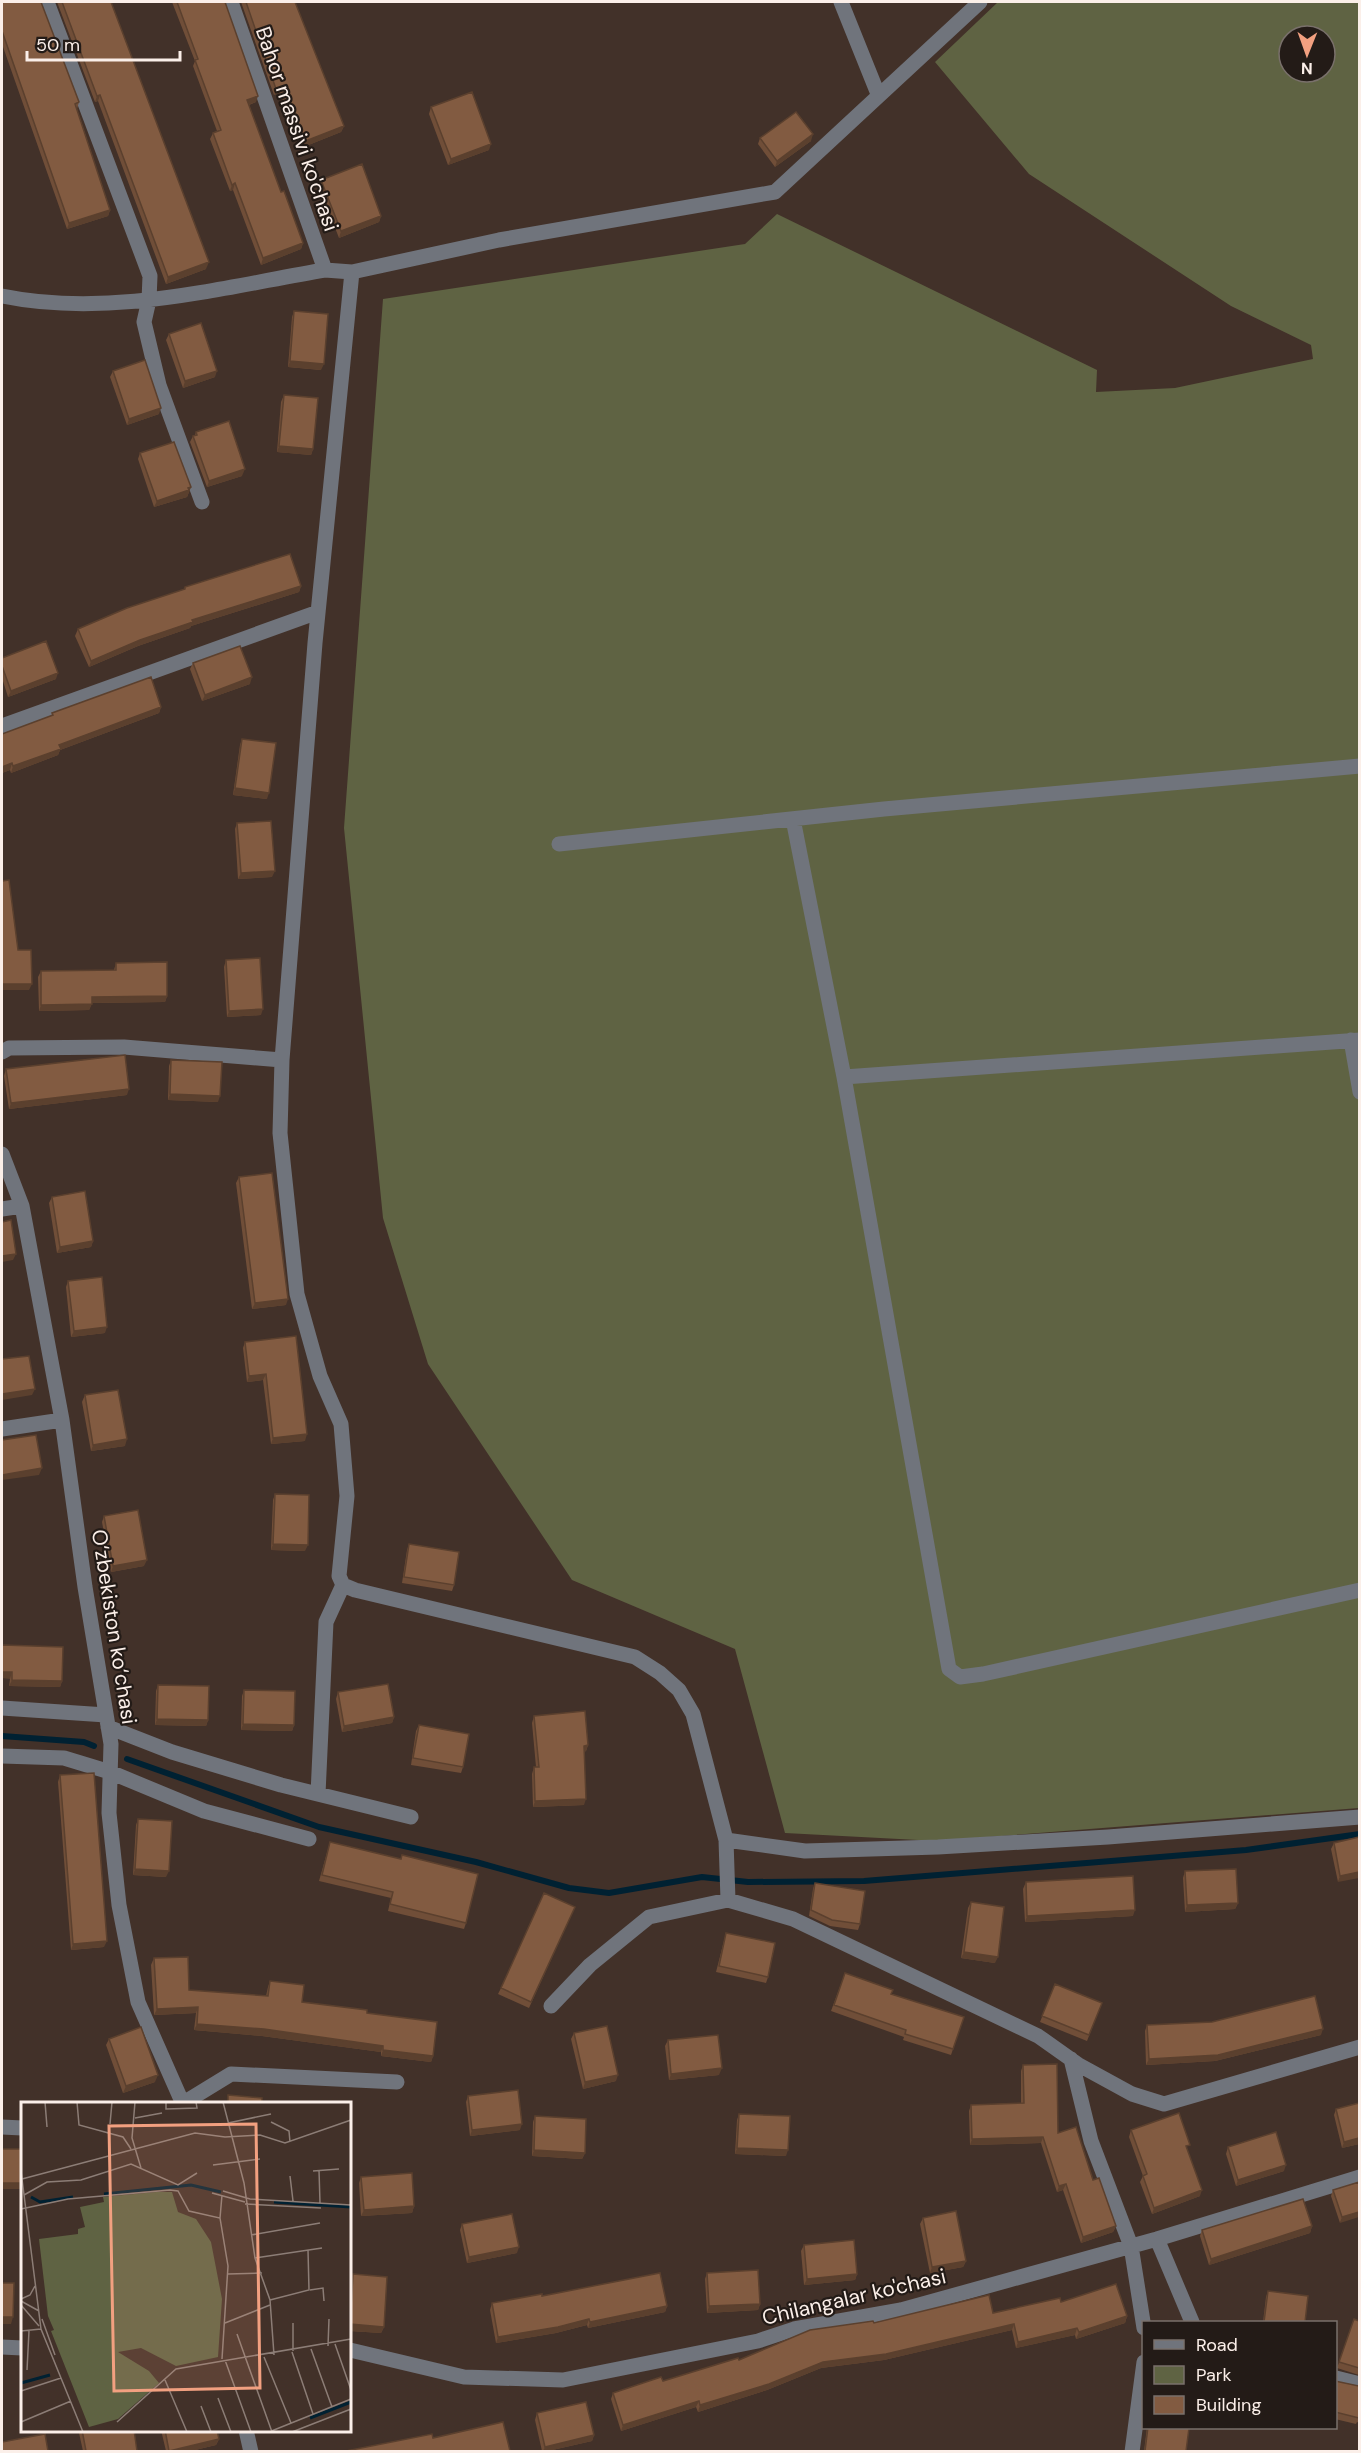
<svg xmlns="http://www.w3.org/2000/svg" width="1361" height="2453" viewBox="0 0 1361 2453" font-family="'DM Sans',sans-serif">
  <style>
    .green { fill: #5f6343; fill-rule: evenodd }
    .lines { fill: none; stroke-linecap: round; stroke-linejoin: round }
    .stream { stroke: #002132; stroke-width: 6 }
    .minor { stroke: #70747c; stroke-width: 15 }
    .wall { fill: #704e38 }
    .shaded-wall { fill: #5b402e }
    .building { fill: #825b41; stroke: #5b402e; stroke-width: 1.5 }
    .labels { text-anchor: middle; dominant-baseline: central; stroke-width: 4.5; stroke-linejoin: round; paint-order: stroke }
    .street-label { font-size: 21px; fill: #fbefe9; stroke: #231b17 }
    .inset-river { fill: none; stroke: #002132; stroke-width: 3 }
    .inset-road { fill: none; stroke: #8c7d76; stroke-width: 1.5 }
    .view { fill: #f2a080; fill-opacity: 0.15; stroke: #f2a080; stroke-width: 3 }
    .inset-edge { fill: none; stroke: #fbefe9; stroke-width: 3 }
  </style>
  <rect width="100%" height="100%" fill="#423129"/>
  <path class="green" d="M998,2H1359V1808L937,1841L785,1833L735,1649L572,1580L428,1364L383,1218L344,828L383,299L745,244L777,214L1097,370L1096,392L1175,388L1313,359L1311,345L1231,306L1029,174L935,62ZM1289,36H1325V72H1289Z"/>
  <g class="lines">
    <path class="stream" d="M2,1736L84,1742L94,1746
      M127,1759L319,1827L476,1862L569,1888L609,1893L702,1877L748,1882L864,1881L1246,1850L1360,1834"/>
    <path class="minor" d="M47,2L150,276L149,300L144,322L159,385L202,502
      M231,2L325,270
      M841,2L878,94
      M352,272L315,643L282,1060L280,1133L297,1294L320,1376L341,1424L347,1496L339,1576L343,1585L355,1590L635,1657L660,1673L679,1690L693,1714L726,1840L805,1851L938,1847L1108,1837L1360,1817
      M2,296C109,318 219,288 325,270L352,272L499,240L775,192L980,2
      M2,726L318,612
      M793,819L844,1077L949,1669L960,1677L983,1674L1360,1590
      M559,844L884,809L1360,766
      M1351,1040L1360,1092
      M2,1052L9,1048L124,1047L282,1060
      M844,1077L1360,1040
      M2,1154L22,1206L62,1420L85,1587L111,1744L109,1813L119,1905L138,2002L183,2104
      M2,1209L22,1206
      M2,1429L62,1420
      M2,1708L106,1715
      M108,1727L172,1752L281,1785L411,1817
      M2,1756L64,1758L110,1772L204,1811L309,1839
      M318,1794L326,1622L343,1585
      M726,1840L728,1900
      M551,2006L590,1965L649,1917L728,1900L793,1919L1038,2036L1079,2065L1132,2094L1164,2104L1360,2047
      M1071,2059L1091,2141L1131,2246L1144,2328
      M182,2104L231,2074L397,2082
      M2,2127L22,2128
      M1157,2239L1192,2322
      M2,2347L22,2348
      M350,2350L464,2377L563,2380L758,2341L794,2329L901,2310L1157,2239L1360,2177
      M1336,2378L1360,2384
      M246,2430L251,2452
      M1132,2452L1144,2362"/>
  </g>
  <path class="wall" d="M2,2L79,102L77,109L110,210L108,216L67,229L2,44Z
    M57,2H111L206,269L166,284L98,101L95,102Z
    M172,2H225L256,102L249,105L281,192L303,243L301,249L261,265L233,190L230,191L210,139L213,133L217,131L193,66L195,61Z
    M241,2H295L344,126L341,132L301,148L281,95L279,93L274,95Z
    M431,107L489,150L448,165L429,114Z
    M760,138L811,141L775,167L758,144Z
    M321,180L381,216L379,222L339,238L319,186Z
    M294,311L321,370L288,367L292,317Z
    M169,334L215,377L183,388L166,340Z
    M113,371L159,414L127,425L110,377Z
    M284,395L313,449L311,455L277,452L281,402Z
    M196,432L242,476L207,487L190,442L193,436L195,435Z
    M140,453L191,487L187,497L154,507L138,459Z
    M301,586L299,592L191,626L190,628L138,646L89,667L75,636L78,629L184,589L185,587Z
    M2,658L56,679L8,697L2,678Z
    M193,663L250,684L202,701L190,669Z
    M161,707L159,713L60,750L58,755L11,773L10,770L2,773L51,716L52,713Z
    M242,739L267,799L233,795L240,745Z
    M237,823L272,877L238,879L235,829Z
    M226,960L261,1015L227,1017L224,967Z
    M116,963L167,996L165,1002L92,1003L89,1010L39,1011L38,977L41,971L114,970Z
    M171,1060L218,1102L168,1100L169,1066Z
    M6,1069L127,1095L9,1109L4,1076Z
    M239,1177L286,1305L252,1309L236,1183Z
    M52,1197L93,1241L91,1247L57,1253L49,1203Z
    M68,1281L105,1333L71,1337L66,1287Z
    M296,1336L305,1441L271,1444L263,1380L247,1382L243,1348L245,1342Z
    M85,1395L125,1446L91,1451L82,1402Z
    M275,1494L305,1551L271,1550L273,1500Z
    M104,1516L144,1566L111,1572L102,1522Z
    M409,1544L454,1585L452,1591L402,1583L407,1550Z
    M2,1645L62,1681L60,1687L9,1686L10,1679Z
    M158,1685L208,1720L206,1726L155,1725L156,1691Z
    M244,1690L294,1725L292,1731L241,1730L242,1696Z
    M338,1692L394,1717L392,1723L342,1732L336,1699Z
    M534,1716L588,1745L586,1751L584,1752V1805L533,1807L532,1774L534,1767H536L532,1723Z
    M419,1725L463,1767L461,1773L411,1765L416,1731Z
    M60,1775L104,1947L71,1950L58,1782Z
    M138,1819L166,1877L133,1875L136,1825Z
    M1359,1837L1338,1882L1331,1849L1334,1843Z
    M330,1842L466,1923L464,1929L388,1911L391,1898L319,1881Z
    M1185,1871L1238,1903L1235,1909L1185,1912L1183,1878Z
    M1026,1882L1133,1916L1025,1922L1023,1889Z
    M815,1883L860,1924L858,1930L830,1926L809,1916L813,1889Z
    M971,1902L995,1963L961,1958L968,1908Z
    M575,1907L529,2008L498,1994L501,1988Z
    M726,1933L768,1977L766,1983L716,1972Z
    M154,1958L189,1990L266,1996L268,1987L270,1981L302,2002L367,2013L433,2056L431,2062L381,2056V2052L262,2036L194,2030L196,2013L154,2015L151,1965Z
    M845,1973L891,1994L964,2017L951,2055L903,2040L904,2037L831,2011Z
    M1055,1984L1102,2003L1087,2041L1040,2022Z
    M1147,2025L1321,2035L1215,2061L1146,2065L1145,2031Z
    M574,2033L616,2081L583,2089L571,2039Z
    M109,2039L155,2082L123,2093L106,2045Z
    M668,2040L719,2075L669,2080L665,2046Z
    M1023,2065L1058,2133L1093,2180L1116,2226L1113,2232L1081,2243L1063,2190L1057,2192L1041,2143L970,2145L969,2111L971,2105L1021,2103V2071Z
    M468,2096L520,2130L470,2136L466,2102Z
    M1359,2103V2144L1342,2148L1334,2115L1336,2109Z
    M739,2114L786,2156L735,2154L737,2120Z
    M535,2116L585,2153L582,2159L532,2156L533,2122Z
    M1131,2130L1188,2151L1200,2196L1152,2214L1140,2182L1143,2176L1129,2137Z
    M1228,2147L1284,2171L1236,2186L1226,2154Z
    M361,2177L414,2206L412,2213L361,2216L359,2183Z
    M1359,2182L1340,2223L1331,2196L1333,2190Z
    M923,2218L966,2261L963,2267L930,2273L920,2224Z
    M462,2224L517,2253L467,2263L460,2230Z
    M1312,2226L1310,2233L1209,2265L1200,2236L1202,2230Z
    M804,2245L857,2274L855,2280L804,2285L801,2251Z
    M707,2273L760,2304L758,2310L707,2313L705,2279Z
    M353,2274L384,2327L381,2333L350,2331V2303L351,2280Z
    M1268,2291L1305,2322H1263L1266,2297Z
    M542,2296L667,2306L665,2312L588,2328L587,2325L556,2333L496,2343L490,2310L492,2303Z
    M1061,2302L1127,2316L1125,2323L1076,2339L1075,2335L1016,2348L1012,2330L884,2360L821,2368L767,2390L698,2412L696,2407L621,2431L611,2399L613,2393L663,2381L874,2323L993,2313Z
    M1354,2319L1359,2321V2375L1337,2368Z
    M1335,2381L1359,2386V2423L1357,2422L1356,2424L1335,2419Z
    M537,2413L594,2435L592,2441L548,2451H542L535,2420Z
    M1147,2427H1186V2451H1144Z
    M80,2430H134L137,2451H83L79,2433Z
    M161,2430H217L219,2439L216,2445L191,2451H166Z"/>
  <path class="shaded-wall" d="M281,87L279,93L274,95L276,89Z
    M100,95L98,101L95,102L97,96Z
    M258,96L256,102L245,106L247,100Z
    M344,126L341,132L301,148L303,142Z
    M813,134L811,141L775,167L777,161Z
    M491,144L489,150L448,165L451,159Z
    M235,183L233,190L230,191L232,185Z
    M110,210L108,216L67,229L69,223Z
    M381,216L379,222L339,238L341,231Z
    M303,243L301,249L261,265L263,258Z
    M209,262L206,269L166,284L168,277Z
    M290,361L324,364L321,370L288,367Z
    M217,371L215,377L183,388L185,381Z
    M161,408L159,414L127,425L129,419Z
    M279,446L313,449L311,455L277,452Z
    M245,469L242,476L207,487L209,481Z
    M191,487L187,497L154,507L157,501Z
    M301,586L299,592L191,626L190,628L138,646L89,667L91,661L140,640L192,620Z
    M58,673L56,679L8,697L11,691Z
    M252,677L250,684L202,701L205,695Z
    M161,707L159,713L60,750L58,755L11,773L13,766L59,745Z
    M12,763L10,770L2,773V767Z
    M235,788L269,793L267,799L233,795Z
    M275,871L272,877L238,879L241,873Z
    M2,984H32L29,990H2Z
    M167,996L165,1002L89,1003L92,997Z
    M92,1004L89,1010L39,1011L41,1005Z
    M263,1009L261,1015L227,1017L229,1011Z
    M129,1089L127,1095L9,1109L11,1103Z
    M170,1094L220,1096L218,1102L168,1100Z
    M93,1241L91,1247L57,1253L60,1247Z
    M16,1254L13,1260L2,1262V1256Z
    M288,1299L286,1305L252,1309L255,1303Z
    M107,1327L105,1333L71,1337L74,1331Z
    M266,1374L263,1380L247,1382L249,1376Z
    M35,1389L32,1395L2,1400V1394Z
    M307,1434L305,1441L271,1444L273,1438Z
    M127,1439L125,1446L91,1451L93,1445Z
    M42,1468L39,1475L2,1480V1475Z
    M273,1544L308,1545L305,1551L271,1550Z
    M147,1560L144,1566L111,1572L113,1566Z
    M2,1672H12L10,1679L2,1678Z
    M12,1680L62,1681L60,1687L9,1686Z
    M394,1717L392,1723L342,1732L344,1726Z
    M157,1719L208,1720L206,1726L155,1725Z
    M243,1724L294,1725L292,1731L241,1730Z
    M588,1745L586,1751L582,1752L584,1746Z
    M586,1799L584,1805L533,1807L535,1801Z
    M135,1869L169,1871L166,1877L133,1875Z
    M1359,1872V1878L1338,1882L1340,1876Z
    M1238,1903L1235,1909L1185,1912L1187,1905Z
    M1135,1910L1133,1916L1025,1922L1027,1916Z
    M107,1941L104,1947L71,1950L73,1944Z
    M964,1952L998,1957L995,1963L961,1958Z
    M198,2007L196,2013L154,2015L157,2009Z
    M197,2024L264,2029L383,2046L381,2052L262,2036L194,2030Z
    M1323,2029L1321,2035L1215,2061L1146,2065L1149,2059Z
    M383,2050L433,2056L431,2062L381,2056Z
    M722,2068L719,2075L669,2080L671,2074Z
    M158,2075L155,2082L123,2093L126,2086Z
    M618,2075L616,2081L583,2089L585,2082Z
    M522,2124L520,2130L470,2136L472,2130Z
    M1043,2137L1041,2143L970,2145L972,2139Z
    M1359,2138V2144L1342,2148L1344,2142Z
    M737,2148L788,2150L786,2156L735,2154Z
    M534,2150L585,2153L582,2159L532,2156Z
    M1286,2165L1284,2171L1236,2186L1238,2180Z
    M2,2183H22V2189H2Z
    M1066,2184L1063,2190L1057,2192L1059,2186Z
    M1202,2190L1200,2196L1152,2214L1154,2208Z
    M414,2206L412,2213L361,2216L364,2210Z
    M1359,2212V2217L1340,2223L1342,2217Z
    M1116,2226L1113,2232L1081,2243L1083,2237Z
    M1312,2226L1310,2233L1209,2265L1211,2259Z
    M519,2247L517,2253L467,2263L469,2257Z
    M966,2261L963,2267L930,2273L932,2267Z
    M857,2274L855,2280L804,2285L807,2279Z
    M760,2304L758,2310L707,2313L709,2306Z
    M667,2306L665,2312L588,2328L590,2322Z
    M1127,2316L1125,2323L1076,2339L1079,2332Z
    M2,2317H13L11,2324H2Z
    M589,2319L587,2325L556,2333L496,2343L498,2337Z
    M350,2324L384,2327L381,2333L350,2331Z
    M1014,2324L1012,2330L884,2360L821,2368L767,2390L698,2412L700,2405L823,2362Z
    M1077,2328L1075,2335L1016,2348L1018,2342Z
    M699,2401L696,2407L621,2431L623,2425Z
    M594,2435L592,2441L548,2451H543L545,2447Z
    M219,2439L216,2445L191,2451H169Z"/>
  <path class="building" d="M2,2H41L79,102L75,104L110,210L69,223L2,31Z
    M62,2H111L209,262L168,277L100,95L97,96Z
    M177,2H225L258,96L247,100L281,192L284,191L303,243L263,258L235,183L232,185L213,133L221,130L195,60L198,59Z
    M246,2H295L344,126L303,142L283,89L281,87L276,89Z
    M472,92L491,144L451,159L431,107Z
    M796,112L813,134L777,161L760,138Z
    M362,164L381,216L341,231L321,180Z
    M294,311L328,314L324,364L290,361Z
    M201,323L217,371L185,381L169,334Z
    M145,360L161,408L129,419L113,371Z
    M284,395L318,398L313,449L279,446Z
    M229,421L245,469L209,481L193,436L197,435L196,432Z
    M174,442L191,487L188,488L189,490L157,501L140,453Z
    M290,554L301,586L192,620L193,622L140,640L91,661L78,629L127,608L185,589V587Z
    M46,641L58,673L11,691L2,666V658Z
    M240,646L252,677L205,695L193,663Z
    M151,677L161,707L59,745L61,749L13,766L12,763L2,767V734L53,715L52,713Z
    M242,739L276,743L269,793L235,788Z
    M271,821L275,871L241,873L237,823Z
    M9,880L18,950H31L32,984H2V881Z
    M260,958L263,1009L229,1011L226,960Z
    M167,962V996L92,997V1004L41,1005V971L116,970V963Z
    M125,1055L129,1089L11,1103L6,1069Z
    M171,1060L222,1062L220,1096L170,1094Z
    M272,1173L288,1299L255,1303L239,1177Z
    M85,1191L93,1241L60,1247L52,1197Z
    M11,1220L16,1254L2,1256V1222Z
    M102,1277L107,1327L74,1331L68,1281Z
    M296,1336L307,1434L273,1438L266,1374L249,1376L245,1342Z
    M29,1356L35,1389L2,1394V1359Z
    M118,1390L127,1439L93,1445L85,1395Z
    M36,1435L42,1468L2,1475V1440Z
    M275,1494L309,1495L308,1545L273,1544Z
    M138,1510L147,1560L113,1566L104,1516Z
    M409,1544L459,1552L454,1585L404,1577Z
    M2,1645L63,1647L62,1681L12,1680V1672H2Z
    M388,1684L394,1717L344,1726L338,1692Z
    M158,1685L209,1686L208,1720L157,1719Z
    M244,1690L295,1691L294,1725L243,1724Z
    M585,1711L588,1745L584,1746L586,1799L535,1801L534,1767H539L534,1716Z
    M419,1725L469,1734L463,1767L413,1758Z
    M94,1773L107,1941L73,1944L60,1775Z
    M138,1819L172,1821L169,1871L135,1869Z
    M1359,1837V1872L1340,1876L1334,1843Z
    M330,1842L401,1859L402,1855L478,1874L466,1923L390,1904L393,1892L322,1875Z
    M1236,1869L1238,1903L1187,1905L1185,1871Z
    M1133,1876L1135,1910L1027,1916L1026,1882Z
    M815,1883L865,1891L860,1924L832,1920L811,1910Z
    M544,1893L575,1907L531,2002L501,1988Z
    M971,1902L1004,1907L998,1957L964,1952Z
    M726,1933L775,1943L768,1977L719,1966Z
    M188,1957L189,1990L268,1996L270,1981L304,1985L302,2002L367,2010V2013L437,2022L433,2056L383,2050V2046L264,2029L197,2024L198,2007L157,2009L154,1958Z
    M845,1973L893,1990L891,1994L964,2017L953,2049L905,2034L906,2030L834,2005Z
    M1055,1984L1102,2003L1089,2035L1042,2016Z
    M1315,1996L1323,2029L1218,2055L1149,2059L1147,2025L1212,2022Z
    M607,2026L618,2075L585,2082L574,2033Z
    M141,2027L158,2075L126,2086L109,2039Z
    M718,2035L722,2068L671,2074L668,2040Z
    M1057,2064L1058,2133L1076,2127L1093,2180L1099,2178L1116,2226L1083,2237L1066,2184L1059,2186L1043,2137L972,2139L971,2105L1024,2103L1023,2065Z
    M518,2090L522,2124L472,2130L468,2096Z
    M228,2095L262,2098V2103H228Z
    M1359,2103V2138L1344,2142L1336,2109Z
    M1179,2113L1190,2145L1186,2146L1202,2190L1154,2208L1143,2176L1147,2174L1131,2130Z
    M739,2114L790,2116L788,2150L737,2148Z
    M535,2116L586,2119L585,2153L534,2150Z
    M1276,2132L1286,2165L1238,2180L1228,2147Z
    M2,2149H22V2183H2Z
    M412,2173L414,2206L364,2210L361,2177Z
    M1359,2182V2212L1342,2217L1333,2190Z
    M1303,2199L1312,2226L1211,2259L1202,2230Z
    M956,2211L966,2261L932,2267L923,2218Z
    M512,2214L519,2247L469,2257L462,2224Z
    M854,2240L857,2274L807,2279L804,2245Z
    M758,2270L760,2304L709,2306L707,2273Z
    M660,2273L667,2306L590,2322L589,2319L558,2327L498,2337L492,2303L542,2294V2296Z
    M353,2274L387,2277L384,2327L350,2324Z
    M2,2283H14L13,2317H2Z
    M1116,2284L1127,2316L1079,2332L1077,2328L1018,2342L1014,2324L886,2354L823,2362L769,2384L700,2405L699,2401L623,2425L613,2393L661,2377L663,2381L738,2358L739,2360L810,2330L873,2321L874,2323L989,2295L993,2313L1060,2298L1061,2302Z
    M1268,2291L1308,2296L1305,2322H1264Z
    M1354,2319L1359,2321V2368L1339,2362Z
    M350,2380L351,2381L350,2399Z
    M1335,2381L1359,2386V2418L1335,2412Z
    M586,2402L594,2435L545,2447L537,2413Z
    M503,2422L510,2451H346L432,2434L433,2438Z
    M1148,2427L1189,2428L1186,2451H1145Z
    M82,2430H134L137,2451H86Z
    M165,2430H217L219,2439L169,2451Z
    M45,2434L48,2451H2V2442Z"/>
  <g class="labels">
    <g class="street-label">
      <text transform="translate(297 129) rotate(71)">Bahor massivi ko'chasi</text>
      <text transform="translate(114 1627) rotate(81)">O‘zbekiston ko‘chasi</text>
      <text transform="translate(854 2297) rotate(-13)">Chilangalar ko'chasi</text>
    </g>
  </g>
  <g transform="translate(21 2102)">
    <rect width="330" height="330" fill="#423129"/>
    <path d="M135,90H151L157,110L175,117L190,140L201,197L197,255L155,264L120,246L97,250L128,269L138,281L97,317L68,325L30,229L33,228L27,214L18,137L57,132V127L64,125L59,105L83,100L82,95Z" fill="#5f6343"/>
    <path class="inset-river" d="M83,92L170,83L200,90M10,95L19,100L52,95M253,100L330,105M0,281L29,273M289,316L330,300"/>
    <path class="inset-road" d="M24,0L26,25M56,0L58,23L102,35L110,47M114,0L111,36L120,66M145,0V7L176,6L175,0M202,0L223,81L234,156L249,198L253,253M114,16L141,11M250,20L268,29L269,40M207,21L250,12M89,22L91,0M192,63L239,57M298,68L299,101M0,69L20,227L62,330M292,69L318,67M269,74L272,99M1,77L174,31L204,35L239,33L264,41L330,18M202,89L229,97L330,103M191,91L224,100M3,93L26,80L60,78L110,62L157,83L176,71M224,102L300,106M0,107L47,97L149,88L157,89L168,109L199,116L207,164L201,257M199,116L201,93M230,133L299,121M234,156L301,146M207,172L241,171M289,188L302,186L303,199M0,197L9,193L14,184M249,198L288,188L287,148M0,199L18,209M0,203L18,224M21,217L34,253M204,221L249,203M272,221V249M0,229L20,227M216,232L251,330M314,242L330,288M307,244L308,217M290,247L311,305M271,250L292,312M243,255L270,321M204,258L230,330M6,268L8,229M144,278L166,330M0,289L40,276M197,296L210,330M180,304L190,330M0,320L50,299M96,320L155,267L330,237M248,330L330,297M271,330L330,307"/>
    <path class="view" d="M235,22L239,286L93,289L88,24Z"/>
    <rect width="330" height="330" class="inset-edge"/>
  </g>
  <rect width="1361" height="2453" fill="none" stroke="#fbefe9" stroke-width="6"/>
  <rect x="1142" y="2321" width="195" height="108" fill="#231b17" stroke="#79706b" stroke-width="1.5"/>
  <rect x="1154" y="2340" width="30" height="9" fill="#70747c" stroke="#79706b" stroke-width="1.5"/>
  <text x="1196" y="2351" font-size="18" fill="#fbefe9">Road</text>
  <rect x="1154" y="2366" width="30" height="18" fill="#5f6343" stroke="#79706b" stroke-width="1.5"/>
  <text x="1196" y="2381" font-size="18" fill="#fbefe9">Park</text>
  <rect x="1154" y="2396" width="30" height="18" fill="#825b41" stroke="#79706b" stroke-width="1.5"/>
  <text x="1196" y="2411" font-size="18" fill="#fbefe9">Building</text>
  <g transform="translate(1307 54) rotate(181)"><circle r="28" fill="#231b17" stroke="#79706b" stroke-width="1.5"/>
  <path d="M0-4.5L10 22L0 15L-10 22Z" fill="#f2a080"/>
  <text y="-9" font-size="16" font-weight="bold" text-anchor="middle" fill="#fbefe9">N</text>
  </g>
  <path d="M27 51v9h153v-9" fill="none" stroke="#fbefe9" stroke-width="3"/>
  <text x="36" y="51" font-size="18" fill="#fbefe9" stroke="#231b17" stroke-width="4.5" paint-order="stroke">50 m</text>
</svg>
